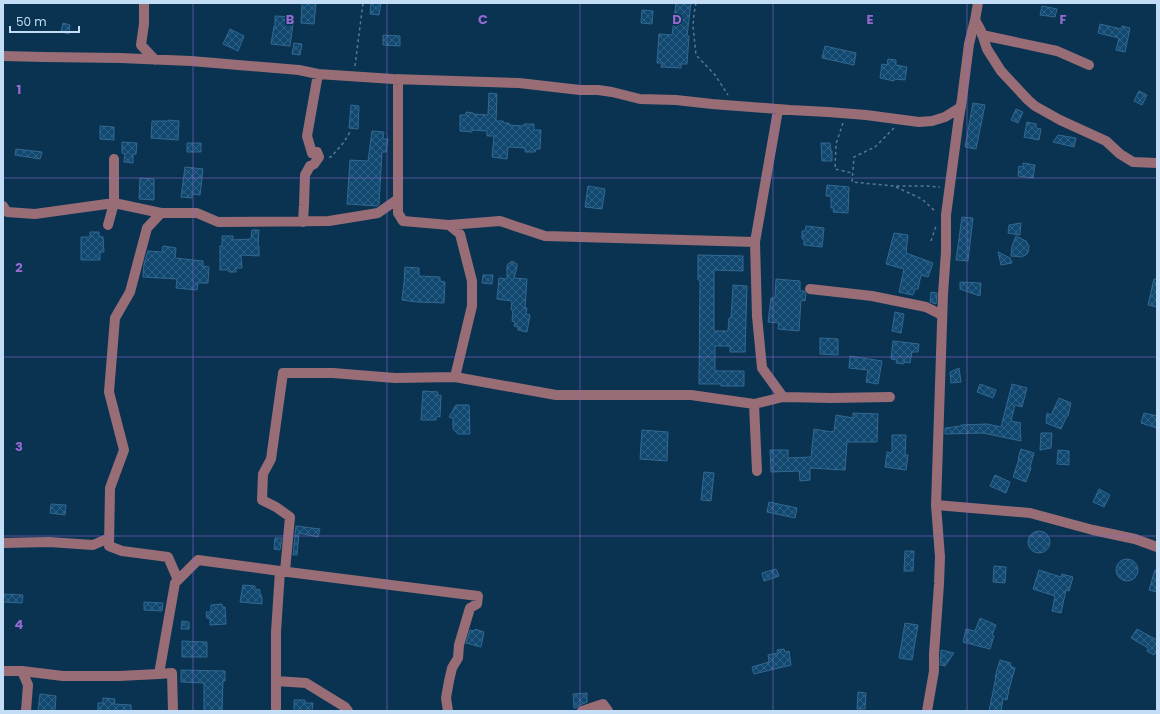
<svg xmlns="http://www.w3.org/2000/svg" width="1160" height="714" viewBox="0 0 1160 714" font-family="Poppins,sans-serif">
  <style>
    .building { fill: url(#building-cross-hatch); stroke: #336891 }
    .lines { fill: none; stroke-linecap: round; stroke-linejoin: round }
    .path { stroke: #557995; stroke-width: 1.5; stroke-dasharray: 3 3; stroke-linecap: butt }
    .minor { stroke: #986d76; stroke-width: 10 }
    .grid { fill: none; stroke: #946ad2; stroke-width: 1; stroke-opacity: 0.55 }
    .grid-label { font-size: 13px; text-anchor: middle; font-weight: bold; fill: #946ad2; stroke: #093351; stroke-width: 3; stroke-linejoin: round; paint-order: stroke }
  </style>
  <defs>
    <pattern id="building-cross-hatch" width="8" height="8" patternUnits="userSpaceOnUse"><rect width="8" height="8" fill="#104870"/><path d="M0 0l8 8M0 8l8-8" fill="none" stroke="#316285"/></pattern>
  </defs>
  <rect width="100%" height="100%" fill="#093351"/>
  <path class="building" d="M302,3H316L314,24L301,23Z
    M371,3H381L379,15L370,14Z
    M676,3H691L687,36H689L687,64H681V68L661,67L662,63H657L659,34L672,35Z
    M1042,6L1057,9L1055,17L1040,15Z
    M642,10L653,11L652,24L641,23Z
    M275,16L294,17L290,46L271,44L274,26L275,27Z
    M63,23L70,25L69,34L61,32Z
    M1100,24L1121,29L1122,26L1130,28L1125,52L1116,50L1119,38L1098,33Z
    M230,29L244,36L238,51L223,44Z
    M383,35L400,36V46L383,45Z
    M294,43L302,44L300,55L292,54Z
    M825,46L856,53L854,65L822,58Z
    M888,59L896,60V65L907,67L905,80L894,79V81L880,78L882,64L887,65Z
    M1139,91L1147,95L1142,105L1134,101Z
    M489,93L497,94L496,121H503L504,123H509V125L524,126V124H534V130H541L540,149H536L535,152H525V148L508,147L507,159L492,157L494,136H487V131L472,130V132L460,131V115H466V112L473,113V114L488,115Z
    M973,103L985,105L976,149L965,147Z
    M351,105L359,106L358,129L349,128Z
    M1016,109L1023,112L1018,123L1011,120Z
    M169,120L179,121L178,140L151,138L152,121H169Z
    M1027,122L1036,124V128L1041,129L1039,140L1024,137Z
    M100,126L114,127V140L100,139Z
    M372,131L384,132L383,139H388L386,152H382L379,204L377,206L347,204L350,160L368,161Z
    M1058,135L1076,138L1074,147L1053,142Z
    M122,142L137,143L136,154H133V163L124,162L125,154L122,153Z
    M187,143H201V152H187Z
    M821,143H830L831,151H832V161H822Z
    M16,149L42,152L40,159L15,155Z
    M1023,163L1035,165L1033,178L1018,176L1019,166L1023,167Z
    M185,167L203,169L200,195L192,194V198L181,197Z
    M140,178L154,179V200L139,199Z
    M827,185L849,187L848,213L833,212L834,208H831V196H826Z
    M588,186L605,189L602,209L585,207Z
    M962,217L973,218L968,261L956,260Z
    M1021,223L1020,235L1008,233L1009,225Z
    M806,226L824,228L822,247L804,245V239H802V231H805Z
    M252,230H259L258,246H259V256L241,255L242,268H236V272H229L228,270H220V246H222V236H233V240L251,239Z
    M90,232H99V236L103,237L104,252H100V260H81V237H90Z
    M894,233L908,235L906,253L933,263L928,277L921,275L918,289H915L913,295L899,292L904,269L886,264Z
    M1016,236L1026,241L1029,246L1028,252L1027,254L1022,257L1011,256L1012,246Z
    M163,246L176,248L175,258L203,261V266L209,267L208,283H198L197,290L176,288L177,279L143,277L144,264L148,251L162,252Z
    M998,252L1010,258L1012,263L1001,265Z
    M698,255L743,256V271L714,270V331H728L729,318H731L733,285L747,286L745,352H730V346H715V371H744V386H721V384H699L700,280H698Z
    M512,261L517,264V267L514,278L527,279L525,308H527L526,314L530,315L527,332L518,330V327L514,326L515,322L512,321L513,310H511L512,301L497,299L499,278L507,279V266L508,264Z
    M405,267L419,268V276L440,277V281L445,282L444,303L417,302L402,300L404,283Z
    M483,275H493L492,284L482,283Z
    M776,279L800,281V291H804L806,294L805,301L801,300L799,331L778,329L779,323L768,322L771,298H775Z
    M1154,279H1157V307L1148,305Z
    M960,282L981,283L980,296L960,289Z
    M931,292L937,293L936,304L930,302Z
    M895,312L904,314L901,333L892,331Z
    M820,338L838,339V355L820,354Z
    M893,341L919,344L918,352H912L910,363L904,362V364L896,363L897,360L891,359Z
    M850,356L882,361L878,384L866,382L868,370L849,368Z
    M959,368L961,382L951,383L950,372Z
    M980,384L996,390L993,398L977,392Z
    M1012,384L1027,388L1022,407L1015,405L1011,421L1021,423L1020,427L1021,441L983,433L945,434V428L961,426V425L987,424L1001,427Z
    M423,391L438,392L437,395H441L440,417L437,416L436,420H421Z
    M1059,398L1071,403L1068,416H1067L1061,429L1046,423L1047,413L1051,415Z
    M456,405H469L470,434H458L453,429V418L449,417Z
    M853,413L878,414L877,442H847L845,470L810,468V480L800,481L799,471L771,472L770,450H788V458L811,457L814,429L831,432L832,431L834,432L836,415L853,418Z
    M1144,413L1157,416V428L1141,423Z
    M642,430L668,432L667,461L640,459Z
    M1041,433H1052L1051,448L1040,450Z
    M892,435H906L905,455H908L906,470L885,467L887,452L892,453Z
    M1021,449L1034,453L1030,467L1031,468L1026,482L1013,477L1019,459H1018Z
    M1058,450L1069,451V465L1057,464Z
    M704,472L714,473L711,501L701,500Z
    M995,475L1010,482L1006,493L990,486Z
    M1099,489L1110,495L1104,507L1093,502Z
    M769,502L797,508L795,518L767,512Z
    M51,504L66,505L65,515L50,513Z
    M296,526L320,529L318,537L299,533L297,555H293Z
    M1028 542a11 11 0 1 1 22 0a11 11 0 1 1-22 0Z
    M275,538H282L280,550L274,549Z
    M905,551H914L913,571H904Z
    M1116 570a11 11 0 1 1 22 0a11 11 0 1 1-22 0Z
    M994,566L1006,567L1005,583L993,582Z
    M776,569L779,576L764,581L762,573Z
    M1039,570L1061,577L1062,574L1073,577L1069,591L1066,590L1061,613L1052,611L1055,596L1033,589Z
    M1155,570H1157V592L1149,590Z
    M243,585L255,586V589L260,590V593L262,598V604L240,602Z
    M3,594L23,595L22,603L3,602Z
    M144,602L163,603L162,611L144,610Z
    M222,604V607H225L226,624L210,625V619L207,618L206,612H211V605Z
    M980,618L996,625L992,635L994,636L990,649L963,642L966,629L975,631Z
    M182,621L189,622V629H181Z
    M905,623L918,625L912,660L899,658Z
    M475,629L484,632L481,647L466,643L470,630L475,631Z
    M1137,629L1157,640V650L1154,655L1147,651L1148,648L1131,638Z
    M182,641L207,642V657H182Z
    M784,649L785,652L789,651L791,665L754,674L752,667L769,662L768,655L778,653L777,650Z
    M941,650L954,653L945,666L940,665Z
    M1000,660L1011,663L1010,666L1015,668L1009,689L1007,700L1003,699L1001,711H989L996,677H995Z
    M181,670L225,671V681H223L222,711H204V683L181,682Z
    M858,692L866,693L865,709H857Z
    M587,693V702L580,705L576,708H574L573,694Z
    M40,694L56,696L55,711H38Z
    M103,698L115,699L114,704L131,705V711H98V703H103Z
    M294,700H305V703H313L312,711H294Z"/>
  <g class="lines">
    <path class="path" d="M696,3L694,14L693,26L696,55L715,75L728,95
      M355,66L363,3
      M843,123L836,144L835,169L852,173
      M894,128L875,147L854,157L852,182L894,186H927L940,187
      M329,157H331L344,142L350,132
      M896,187L922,199L936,212
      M931,241L936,226"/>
    <path class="minor" d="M144,3V24L141,45L155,60
      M975,20L981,31L987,49L1001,71L1028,100L1035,106L1060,120L1106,141L1120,154L1133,162L1157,163
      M982,35L1057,51L1089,65
      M3,56L44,57L120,58L191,61L299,70L318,74L393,79L519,83L580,90H598L612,92L640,99L676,100L712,104L790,110L828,112L866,115L919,122L932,121L945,117L961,107
      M3,206L7,212L35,214L114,203L161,213
      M303,222L304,205L305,175L310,166L314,164L319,157L317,152L312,153L307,136L318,74
      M108,225L114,203V159
      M449,225L500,221L545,236L755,242L778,110
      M755,242L757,316L762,368L783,397L831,398L890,397
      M810,289L872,296L926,307L942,315
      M455,377L556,395H691L754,404L783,397
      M754,404L757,471
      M936,505L1030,513L1093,530L1135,539L1157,547
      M3,543L49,542L93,545L109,538
      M285,571L290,517L276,507L262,500L263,474L271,459L283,373H333L395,378L455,377L472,306V281L460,234L449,225L403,221L398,213V79
      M178,580L168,557L122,551L109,546L110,488L124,450L109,392L115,318L130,292L147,228L161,213H197L218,222L329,221L378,213L398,199
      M3,671H22L63,676H119L159,674L175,583L198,560L280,571
      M22,671L28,685L26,711
      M159,674L172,673L173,711
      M276,681L306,683L345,707L348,711
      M276,711V632L280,571L478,596L477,604L470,608L459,645L458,658L452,668L449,681L446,698L448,711
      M582,711L603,704L608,711
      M927,711L934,671V654L939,584L940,557L936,505L943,294L946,252V215L958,124L962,99L969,44L975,20L978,3"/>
  </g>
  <path class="grid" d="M193,3V711M387,3V711M580,3V711M773,3V711M967,3V711M3,178H1157M3,357H1157M3,536H1157"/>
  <g class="grid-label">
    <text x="290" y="24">B</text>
    <text x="483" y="24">C</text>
    <text x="677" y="24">D</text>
    <text x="870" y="24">E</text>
    <text x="1063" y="24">F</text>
    <text x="19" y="94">1</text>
    <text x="19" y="272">2</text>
    <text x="19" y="451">3</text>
    <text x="19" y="629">4</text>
  </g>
  <rect width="1160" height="714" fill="none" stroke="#c2ddf5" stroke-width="8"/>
  <path d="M10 26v6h69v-6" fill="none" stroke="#c2ddf5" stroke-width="2"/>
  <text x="16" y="26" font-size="12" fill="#c2ddf5" stroke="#093351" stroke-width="3" paint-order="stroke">50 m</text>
</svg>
